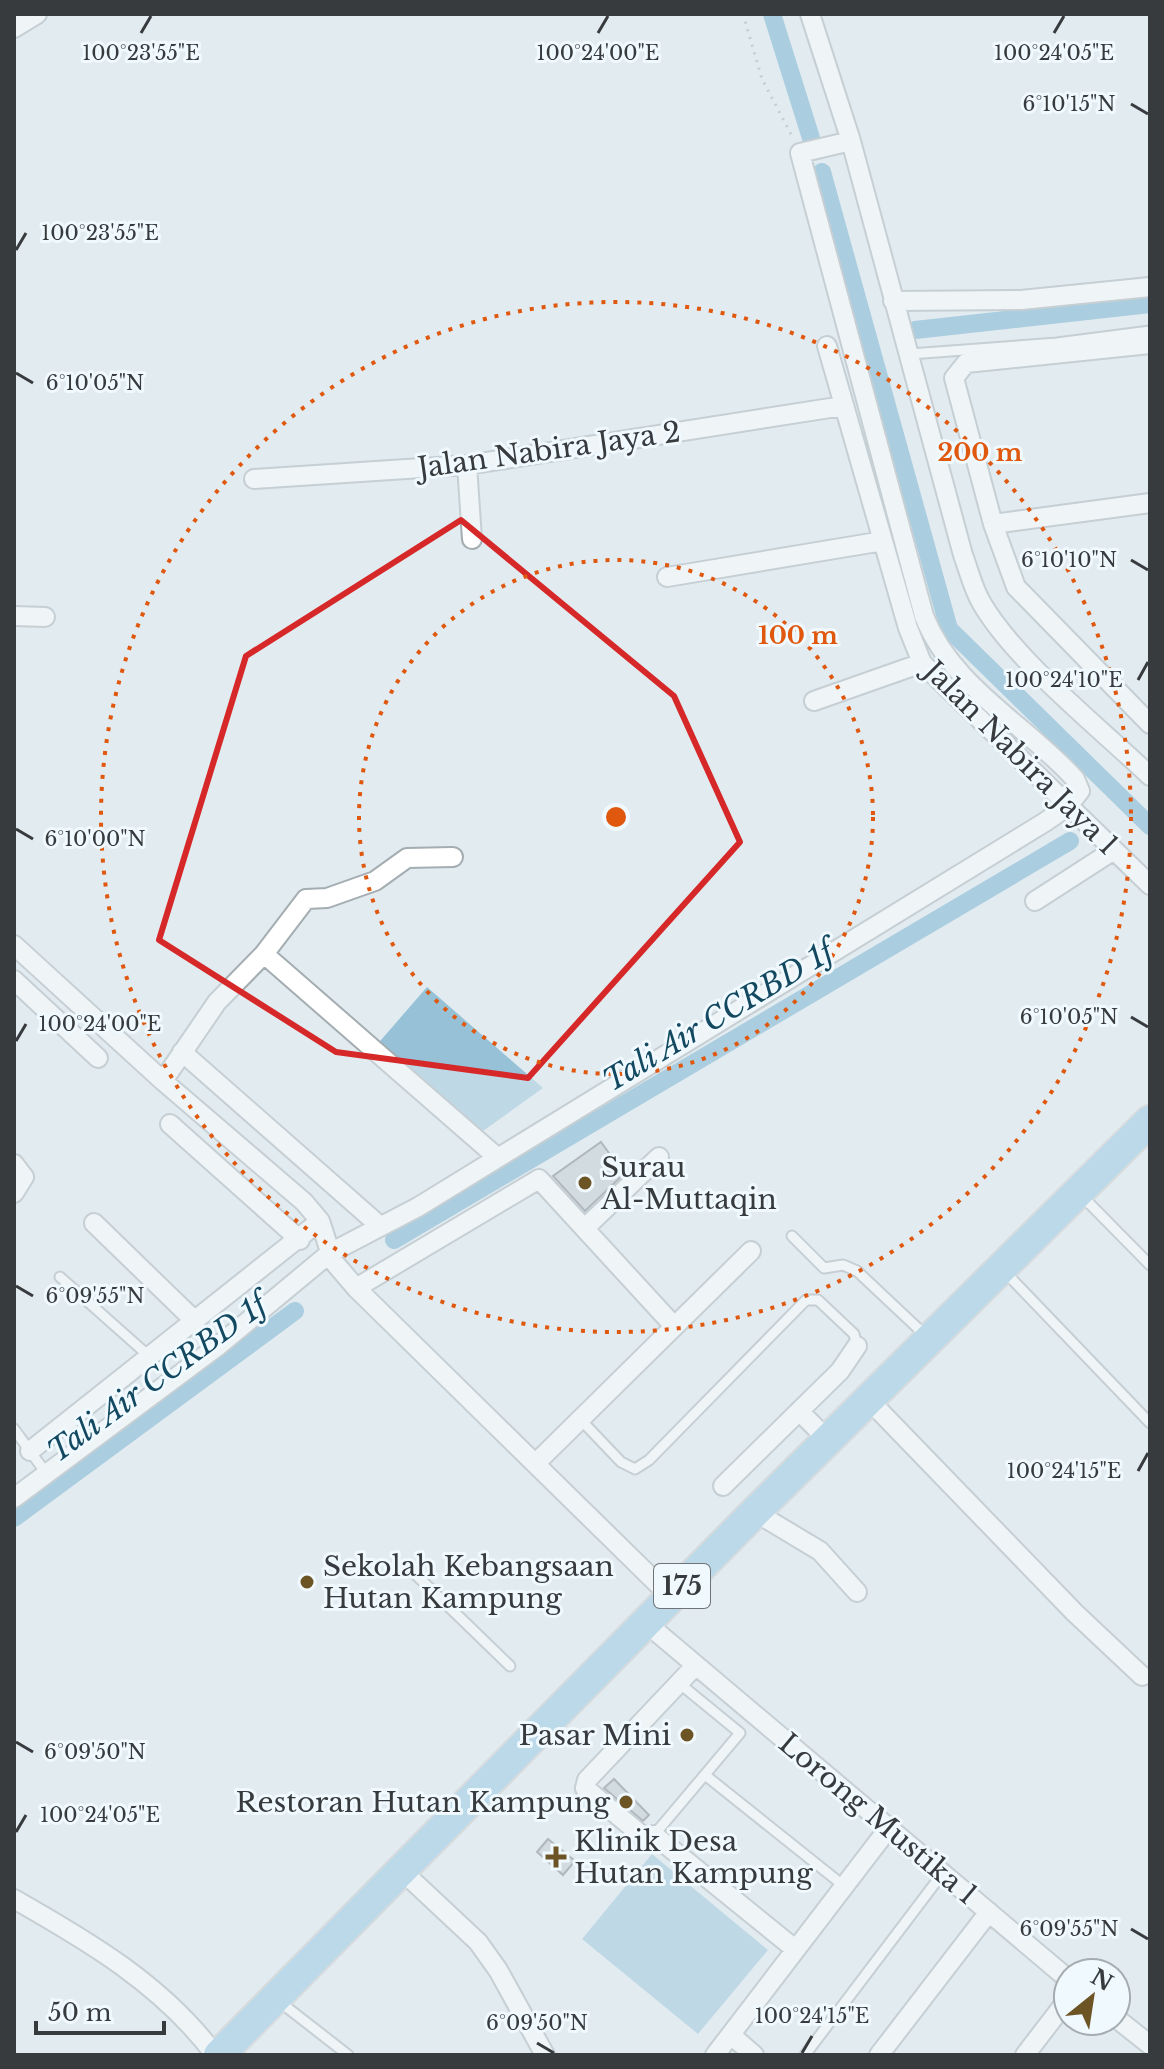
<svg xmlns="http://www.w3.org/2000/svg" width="1164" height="2069" viewBox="0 0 1164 2069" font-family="'Libre Baskerville',serif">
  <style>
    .green { fill: #96c1d7 }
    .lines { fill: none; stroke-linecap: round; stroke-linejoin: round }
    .canal { stroke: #67a9ca; stroke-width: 18 }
    .building { fill: #bec7cc; stroke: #737b7f; stroke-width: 2 }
    .lane-casing { stroke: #a4adb1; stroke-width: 13 }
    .street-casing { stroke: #a4adb1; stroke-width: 22 }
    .primary-casing { stroke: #c7c8c9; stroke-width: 34 }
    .path { stroke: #a3aaae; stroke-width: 3; stroke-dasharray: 2 6; stroke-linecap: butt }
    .lane { stroke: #fff; stroke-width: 9 }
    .street { stroke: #fff; stroke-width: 18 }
    .primary { stroke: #8dc4dd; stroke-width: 30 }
    .marked { fill: none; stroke: #d62828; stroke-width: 6; stroke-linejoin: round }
    .ticks { fill: none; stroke: #373b3d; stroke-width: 3 }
    .ring { fill: none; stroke: #df580e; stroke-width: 4; stroke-dasharray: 4 8 }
    .poi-dot { fill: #6d5425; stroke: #f0f9fe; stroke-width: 3 }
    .labels { text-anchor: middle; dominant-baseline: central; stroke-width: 6; stroke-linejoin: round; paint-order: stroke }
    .shield { fill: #f0f9fe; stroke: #6e7477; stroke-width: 2 }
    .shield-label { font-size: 26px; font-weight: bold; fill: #373b3d }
    .street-label { font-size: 28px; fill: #373b3d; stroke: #f0f9fe }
    .poi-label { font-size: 28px; fill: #373b3d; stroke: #f0f9fe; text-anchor: start }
    .water-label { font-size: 30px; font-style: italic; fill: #124860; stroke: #f0f9fe }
    .ticks-label { font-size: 20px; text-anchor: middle; fill: #373b3d; stroke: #f0f9fe; stroke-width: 6; stroke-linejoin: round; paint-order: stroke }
    .centre { fill: #df580e; stroke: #f0f9fe; stroke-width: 4 }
    .ring-label { font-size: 24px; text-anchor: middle; font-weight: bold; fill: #df580e; stroke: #f0f9fe; stroke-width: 6; stroke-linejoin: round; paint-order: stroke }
  </style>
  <rect width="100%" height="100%" fill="#e2ebf0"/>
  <path class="green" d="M427,987L543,1088L476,1136L375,1047Z
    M652,1854L768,1950L698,2034L582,1939Z"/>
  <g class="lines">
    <path class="canal" d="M772,14L811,138
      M822,172L949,629L1150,826
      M915,330L1150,304
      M394,1240L1070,841
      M14,1518L295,1311"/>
  </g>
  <path class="building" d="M601,1142L624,1174L585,1211L553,1176Z
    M614,1779L649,1815L643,1821L604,1788Z
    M548,1839L575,1861L563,1875L537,1852Z"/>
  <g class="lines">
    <defs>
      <path id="lane" d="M910,354L1057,343L1150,331
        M1082,1196L1150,1265
        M792,1236L824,1268L843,1265L857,1271L925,1335
        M1005,1272L1150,1423
        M60,1277L150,1357
        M580,1419L621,1462L635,1469L649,1460L806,1300H818L854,1334L857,1346
        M14,1429L46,1473
        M412,1571L510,1666
        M705,1775L844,1886
        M654,1835L740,1733L679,1683
        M280,2002L348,2055
        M805,2055L942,1874"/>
      <path id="street" d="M810,14L851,141L963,555C969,571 973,588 981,602C1014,660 1100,728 1150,776
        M14,28L37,14
        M893,301L1021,300L1150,287
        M1150,344L966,363L954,378L993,524L1016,587L1150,724
        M827,346L908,628L922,663L1150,885
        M467,465L472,539
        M254,479L467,465L843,406
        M993,524L1150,503
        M667,577L883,541
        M14,616L45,617
        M814,701L922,663
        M1035,901L1114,850
        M14,945L163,1081L304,1202L320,1221L333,1261L356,1288L671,1597
        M264,954L498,1158
        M14,980L98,1058
        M182,1052L380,1226
        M163,1081L217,1002L264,954L306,899L327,898L375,881L407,858L453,857
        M170,1124L300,1240
        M14,1164L24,1177L14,1193
        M94,1223L196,1322
        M585,1228L659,1157
        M356,1288L539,1179L674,1326
        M869,1400L1075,1613L1142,1676
        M799,1411L828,1440
        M30,1451L320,1221
        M537,1462L751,1251
        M723,1486L840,1371L857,1346
        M14,1498L218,1346L330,1253L418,1207L1045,822L1068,806L1080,791L1075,779C1026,725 951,686 924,616L800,153L851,141
        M755,1512L820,1551L857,1592
        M646,1623L1068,1979
        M695,1666L587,1780L585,1788L645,1838L654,1835L795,1949
        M400,1869L478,1942L498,1970L545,2055
        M14,1899C88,1941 163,1985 215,2055
        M1116,2018L1150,2045
        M731,2035L754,2055
        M715,2055L888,1829
        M879,2055L989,1912
        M1025,2055L1068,1999"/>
      <path id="primary" d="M219,2055L755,1512L1150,1121"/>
    </defs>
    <use href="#lane" class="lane-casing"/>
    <use href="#street" class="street-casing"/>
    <use href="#primary" class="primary-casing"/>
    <path class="path" d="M743,14L762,79L792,136"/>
    <use href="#lane" class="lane"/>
    <use href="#street" class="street"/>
    <use href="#primary" class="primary"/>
  </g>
  <path d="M0 0H1164V2069H0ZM461,520L674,696L740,842L528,1078L336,1052L159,940L246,656Z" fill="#e2ebf0" fill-opacity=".55" fill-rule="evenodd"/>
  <path class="marked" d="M461,520L674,696L740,842L528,1078L336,1052L159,940L246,656Z"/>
  <path class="ticks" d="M141,33L151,16M598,33L608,16M1054,33L1064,16M1131,104L1148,114M16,250L26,233M16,373L33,383M1131,560L1148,570M1138,680L1148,662M16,829L33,839M1131,1017L1148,1027M16,1041L26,1024M16,1286L33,1296M1138,1471L1148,1453M16,1742L33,1752M16,1832L26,1815M1131,1929L1148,1939M537,2043L554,2053M802,2053L812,2036"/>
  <g class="ring">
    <circle cx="616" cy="817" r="257"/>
    <circle cx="616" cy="817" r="515"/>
  </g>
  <g class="poi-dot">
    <circle cx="585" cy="1183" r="8"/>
    <circle cx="307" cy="1582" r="8"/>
    <circle cx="687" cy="1735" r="8"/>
    <circle cx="626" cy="1802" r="8"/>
    <path d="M552 1845h8v8h8v8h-8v8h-8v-8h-8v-8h8z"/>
  </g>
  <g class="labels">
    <rect class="shield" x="654" y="1564" width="56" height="44" rx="6"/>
    <g class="shield-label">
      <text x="682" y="1586">175</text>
    </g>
    <g class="street-label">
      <text transform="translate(549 450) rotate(-8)">Jalan Nabira Jaya 2</text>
      <text transform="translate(1021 758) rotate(45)">Jalan Nabira Jaya 1</text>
      <text transform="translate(878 1819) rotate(40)">Lorong Mustika 1</text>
    </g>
    <g class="poi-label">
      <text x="601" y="1167">Surau<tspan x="601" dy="32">Al-Muttaqin</tspan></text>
      <text x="323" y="1566">Sekolah Kebangsaan<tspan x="323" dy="32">Hutan Kampung</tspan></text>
      <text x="671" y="1735" text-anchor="end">Pasar Mini</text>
      <text x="610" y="1802" text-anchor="end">Restoran Hutan Kampung</text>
      <text x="574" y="1841">Klinik Desa<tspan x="574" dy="32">Hutan Kampung</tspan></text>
    </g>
    <g class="water-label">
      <text transform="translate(718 1016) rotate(-31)">Tali Air CCRBD 1f</text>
      <text transform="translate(157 1378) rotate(-36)">Tali Air CCRBD 1f</text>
    </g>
  </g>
  <g class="ticks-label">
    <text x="1054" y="60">100°24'05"E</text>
    <text x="141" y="60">100°23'55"E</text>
    <text x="598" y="60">100°24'00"E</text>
    <text x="1069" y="111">6°10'15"N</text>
    <text x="100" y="240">100°23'55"E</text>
    <text x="95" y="390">6°10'05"N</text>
    <text x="1069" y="567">6°10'10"N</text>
    <text x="1064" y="687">100°24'10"E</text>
    <text x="95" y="846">6°10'00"N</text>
    <text x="1069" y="1024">6°10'05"N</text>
    <text x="100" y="1031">100°24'00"E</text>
    <text x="95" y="1303">6°09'55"N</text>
    <text x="1064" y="1478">100°24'15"E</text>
    <text x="95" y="1759">6°09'50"N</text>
    <text x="100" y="1822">100°24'05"E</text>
    <text x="1069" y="1936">6°09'55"N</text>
    <text x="812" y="2023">100°24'15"E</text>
    <text x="537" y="2030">6°09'50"N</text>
  </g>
  <circle cx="616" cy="817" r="12" class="centre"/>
  <g class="ring-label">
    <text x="980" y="461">200 m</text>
    <text x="798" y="644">100 m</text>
  </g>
  <rect width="1164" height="2069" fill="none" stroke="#373b3d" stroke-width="32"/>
  <g transform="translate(1092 1997) rotate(30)"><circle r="38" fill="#f0f9fe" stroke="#a6adb1" stroke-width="2"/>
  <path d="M0-6L14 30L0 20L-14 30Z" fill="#6d5425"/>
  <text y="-12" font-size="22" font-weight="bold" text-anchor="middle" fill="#373b3d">N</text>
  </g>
  <path d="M36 2021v12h128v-12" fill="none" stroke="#373b3d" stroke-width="4"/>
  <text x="48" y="2021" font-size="24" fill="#373b3d" stroke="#f0f9fe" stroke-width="6" paint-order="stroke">50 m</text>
</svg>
